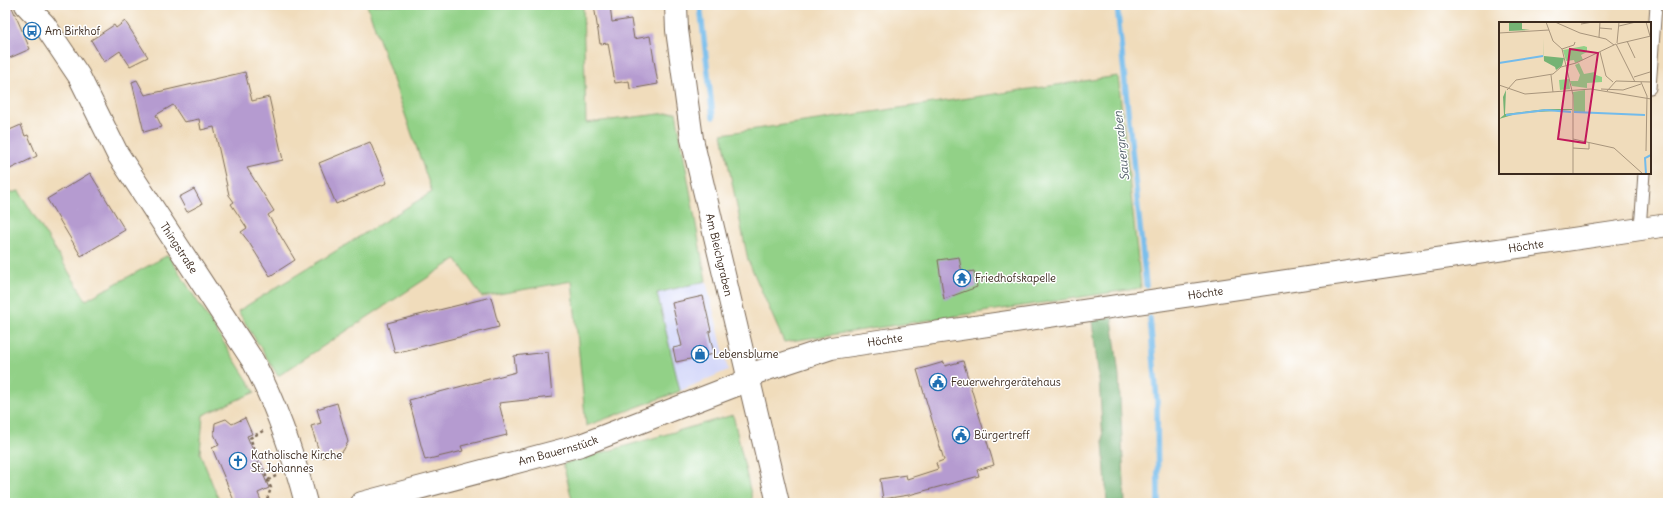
<svg xmlns="http://www.w3.org/2000/svg" width="1673" height="508" viewBox="0 0 1673 508" font-family="Delius,sans-serif">
  <style>
    .built { fill: #d4d8f9 }
    .green { fill: #92d187; stroke: #667e52 }
    .forest { fill: #75b374; stroke: #586e49 }
    .lines { fill: none; stroke-linecap: round; stroke-linejoin: round }
    .stream { stroke: #73bbeb; stroke-width: 5.5 }
    .building { fill: #b59bd0 }
    .service-casing { stroke: #7a6855; stroke-width: 13 }
    .minor-casing { stroke: #7a6855; stroke-width: 24 }
    .tertiary-casing { stroke: #7a6855; stroke-width: 24 }
    .path { stroke: #7a6855; stroke-width: 2.5; stroke-dasharray: 3 3; stroke-linecap: butt }
    .service { stroke: #fff; stroke-width: 11 }
    .minor { stroke: #fff; stroke-width: 22 }
    .tertiary { stroke: #fff; stroke-width: 22 }
    .labels { text-anchor: middle; dominant-baseline: central; stroke-width: 3; stroke-linejoin: round; paint-order: stroke }
    .poi-label { font-size: 11px; fill: #3b2a1e; stroke: #fff; text-anchor: start }
    .street-label { font-size: 11px; fill: #3b2a1e; stroke: #fff }
    .water-label { font-size: 12px; font-style: italic; fill: #4f5d66; stroke: #fff }
    .inset-river { fill: none; stroke: #73bbeb; stroke-width: 2 }
    .inset-road { fill: none; stroke: #a8957c; stroke-width: 1 }
    .view { fill: #c2185b; fill-opacity: 0.15; stroke: #c2185b; stroke-width: 2 }
    .inset-edge { fill: none; stroke: #3b2a1e; stroke-width: 2 }
  </style>
  <rect width="100%" height="100%" fill="#fff"/>
  <filter id="ink" filterUnits="userSpaceOnUse"><feTurbulence type="fractalNoise" baseFrequency=".025" numOctaves="2"/><feDisplacementMap in="SourceGraphic" scale="8" xChannelSelector="R" yChannelSelector="G"/><feConvolveMatrix kernelMatrix="1 2 1 2 8 2 1 2 1" color-interpolation-filters="sRGB"/></filter>
  <filter id="wash" filterUnits="userSpaceOnUse"><feTurbulence type="fractalNoise" baseFrequency=".012" numOctaves="4" result="noise"/><feDisplacementMap in="SourceGraphic" scale="16" xChannelSelector="R" yChannelSelector="G"/><feGaussianBlur stdDeviation="0.9" result="paint"/><feColorMatrix in="noise" values="0 0 0 0 0 0 0 0 0 0 0 0 0 0 0 0 0 1.4 0 .05"/><feComposite in="paint" operator="in"/></filter>
  <g filter="url(#wash)">
    <rect width="100%" height="100%" fill="#f0dcbb"/>
    <path class="built" d="M706,281L728,370L680,391L657,293Z"/>
    <path class="green" d="M367,5H583L586,123L676,112L706,281L657,293L680,391L586,426L572,281L482,297L456,259L278,376L238,311L432,192Z
      M1118,76L1141,288L784,342L748,260L722,134Z
      M19,191L86,300L168,255L255,392L203,415L200,453L220,503H5V194Z
      M733,415L753,503H573L563,464Z"/>
    <path class="forest" d="M1112,317L1119,377L1125,503H1107L1099,379L1092,321Z"/>
    <g class="lines">
      <path class="stream" d="M700,5L713,117
        M1117,5L1146,285
        M1150,318L1157,401L1158,503"/>
    </g>
    <g id="blocks">
      <path class="building" d="M5,5H11L30,49L5,60Z
        M594,5H610L612,22L631,19L634,39L650,36L658,84L630,89L629,81L615,83L608,43L600,44Z
        M125,21L148,57L130,66L120,51L104,62L91,40L114,25L116,28Z
        M245,72L252,101L269,97L283,160L247,168L274,211L268,215L295,260L270,276L248,241L241,232L247,228L231,204L234,202L229,195L214,127L201,130L199,119L184,122L173,105L156,115L162,127L144,132L132,82L137,80L145,95Z
        M21,125L25,136L28,135L37,156L10,169L5,157V132Z
        M370,142L387,183L336,204L319,163Z
        M90,173L125,230L81,256L47,199Z
        M194,189L202,204L187,212L179,197Z
        M959,257L962,273L974,271L977,287L944,299L938,260Z
        M703,296L711,331L709,332L714,354L676,362L673,348L682,346L672,303Z
        M491,297L499,327L395,353L387,323Z
        M548,352L552,397L499,403L507,435L461,446L463,451L425,460L409,400L516,372L514,356Z
        M963,361L994,465L977,470L979,476L909,495L883,499L880,479L906,475L907,479L938,469L936,463L944,460L917,370L944,362L945,366Z
        M337,403L348,442L343,451L321,458L311,426L321,423L317,409Z
        M245,418L252,434L247,436L269,488L258,493L262,503H235L212,448L219,445L214,434L215,423L226,419L232,424Z"/>
    </g>
  </g>
  <g filter="url(#ink)">
    <use href="#blocks" fill-opacity="0" stroke="#7a6855" stroke-width="1"/>
    <g class="lines">
      <defs>
        <path id="service" d="M1650,88L1656,5
          M1640,229L1644,173"/>
        <g id="minor">
          <path id="s1" d="M26,5L44,24L79,76L117,153L253,361C277,407 293,453 306,503"/>
          <path id="s2" d="M748,378L758,372L831,348L1668,225"/>
        </g>
        <g id="tertiary">
          <path id="s3" d="M676,5L677,30L692,139L778,503"/>
          <path id="s4" d="M362,503L581,445L739,384L748,378"/>
        </g>
      </defs>
      <use href="#service" class="service-casing"/>
      <use href="#minor" class="minor-casing"/>
      <use href="#tertiary" class="tertiary-casing"/>
      <path class="path" d="M263,431L250,438L271,488L266,503
        M268,480L278,475"/>
      <use href="#service" class="service"/>
      <use href="#minor" class="minor"/>
      <use href="#tertiary" class="tertiary"/>
    </g>
  </g>
  <defs>
    <symbol id="bus-ring" viewBox="-11 -11 22 22"><circle r="9.5" fill="#fff" stroke="#1f6fb2" stroke-width="1.5"/><path d="M-5-6H5V4H4V6H2V4H-2V6H-4V4H-5ZM-3.5-4V0h7V-4ZM-3.5 1.2v1.5H-2V1.2ZM2 1.2v1.5H3.5V1.2Z" fill="#1f6fb2"/></symbol>
    <symbol id="temple-ring" viewBox="-11 -11 22 22"><circle r="9.5" fill="#fff" stroke="#1f6fb2" stroke-width="1.5"/><path d="M0-6L5-2H3V0L6.5 2.5H4V6H1.5V3h-3V6H-4V2.5H-6.5L-3 0V-2H-5Z" fill="#1f6fb2"/></symbol>
    <symbol id="shop-ring" viewBox="-11 -11 22 22"><circle r="9.5" fill="#fff" stroke="#1f6fb2" stroke-width="1.5"/><path d="M-5-2.5h2.3a2.7 3.5 0 0 1 5.4 0H5L5.5 6h-11ZM-1.5-2.5h3a1.5 2.3 0 0 0-3 0Z" fill="#1f6fb2"/></symbol>
    <symbol id="civic-ring" viewBox="-11 -11 22 22"><circle r="9.5" fill="#fff" stroke="#1f6fb2" stroke-width="1.5"/><path d="M-.6-6.5H3V-4.5H.6V-3L4-1V1h2V6H-6V1h2V-1L-.6-3ZM-1.2 2.5V6h2.4V2.5Z" fill="#1f6fb2"/></symbol>
    <symbol id="church-ring" viewBox="-11 -11 22 22"><circle r="9.5" fill="#fff" stroke="#1f6fb2" stroke-width="1.5"/><path d="M-1.2-6h2.4v3.5h3.3v2.4h-3.3V6h-2.4V-.1h-3.3v-2.4h3.3Z" fill="#1f6fb2"/></symbol>
  </defs>
  <g fill-rule="evenodd">
    <use href="#bus-ring" x="22" y="21" width="20" height="20"/>
    <use href="#temple-ring" x="952" y="268" width="20" height="20"/>
    <use href="#shop-ring" x="690" y="344" width="20" height="20"/>
    <use href="#civic-ring" x="928" y="372" width="20" height="20"/>
    <use href="#civic-ring" x="951" y="425" width="20" height="20"/>
    <use href="#church-ring" x="228" y="451" width="20" height="20"/>
  </g>
  <g class="labels">
    <g class="poi-label">
      <text x="45" y="31">Am Birkhof</text>
      <text x="975" y="278">Friedhofskapelle</text>
      <text x="713" y="354">Lebensblume</text>
      <text x="951" y="382">Feuerwehrgerätehaus</text>
      <text x="974" y="435">Bürgertreff</text>
      <text x="251" y="455">Katholische Kirche<tspan x="251" dy="13">St. Johannes</tspan></text>
    </g>
    <g class="street-label">
      <text stroke="none"><textPath href="#s2" startOffset="791">Höchte</textPath></text>
      <text stroke="none"><textPath href="#s1" startOffset="288">Thingstraße</textPath></text>
      <text stroke="none"><textPath href="#s3" startOffset="254">Am Bleichgraben</textPath></text>
      <text stroke="none"><textPath href="#s2" startOffset="467">Höchte</textPath></text>
      <text stroke="none"><textPath href="#s2" startOffset="143">Höchte</textPath></text>
      <text stroke="none"><textPath href="#s4" startOffset="203">Am Bauernstück</textPath></text>
    </g>
    <g class="water-label">
      <text transform="translate(1121 146) rotate(-96)">Sauergraben</text>
    </g>
  </g>
  <g transform="translate(1499 22)">
    <rect width="152" height="152" fill="#f0dcbb"/>
    <path d="M85,24L88,25V30L82,33L84,38L76,41L75,38L67,39L64,28ZM80,41L85,52L96,50L97,53L103,55V60L88,61V66L73,64L71,59H79L81,53L76,43ZM70,57L71,67L61,68L60,58ZM86,68V90H75L74,70Z" fill="#92d187"/>
    <path d="M10,0H23V7L31,8L10,9ZM44,16L45,34L65,36L63,44L57,48L56,45L45,39ZM7,68L6,92L47,87H73V88L20,91L0,97L5,93L4,75Z" fill="#75b374"/>
    <path class="inset-river" d="M0,41L44,34M75,90L146,93M7,93L47,88L72,90M147,152L146,136L152,133"/>
    <path class="inset-road" d="M47,0L54,19L63,27L74,73V152M56,0L81,11L107,17L115,23M147,0L151,14M82,2L94,0M120,4L137,0M101,6L113,7M0,11L50,8M100,15L101,0M128,19L136,36M118,21L120,0M118,22L152,14M63,27L75,23L76,20M101,30L107,54L114,60M52,53L54,70M135,55L151,50M142,60L148,74L147,129M0,63L26,72L92,67L152,77M102,67L124,68L142,62M8,68L17,58L54,52L62,45L77,41L117,22L136,60M108,69L117,59L152,60M74,117L115,126L144,152M74,126L90,127V121"/>
    <path class="view" d="M71,27L99,31L86,121L59,117Z"/>
    <rect width="152" height="152" class="inset-edge"/>
  </g>
  <rect width="1673" height="508" fill="none" stroke="#fff" stroke-width="20"/>
</svg>
